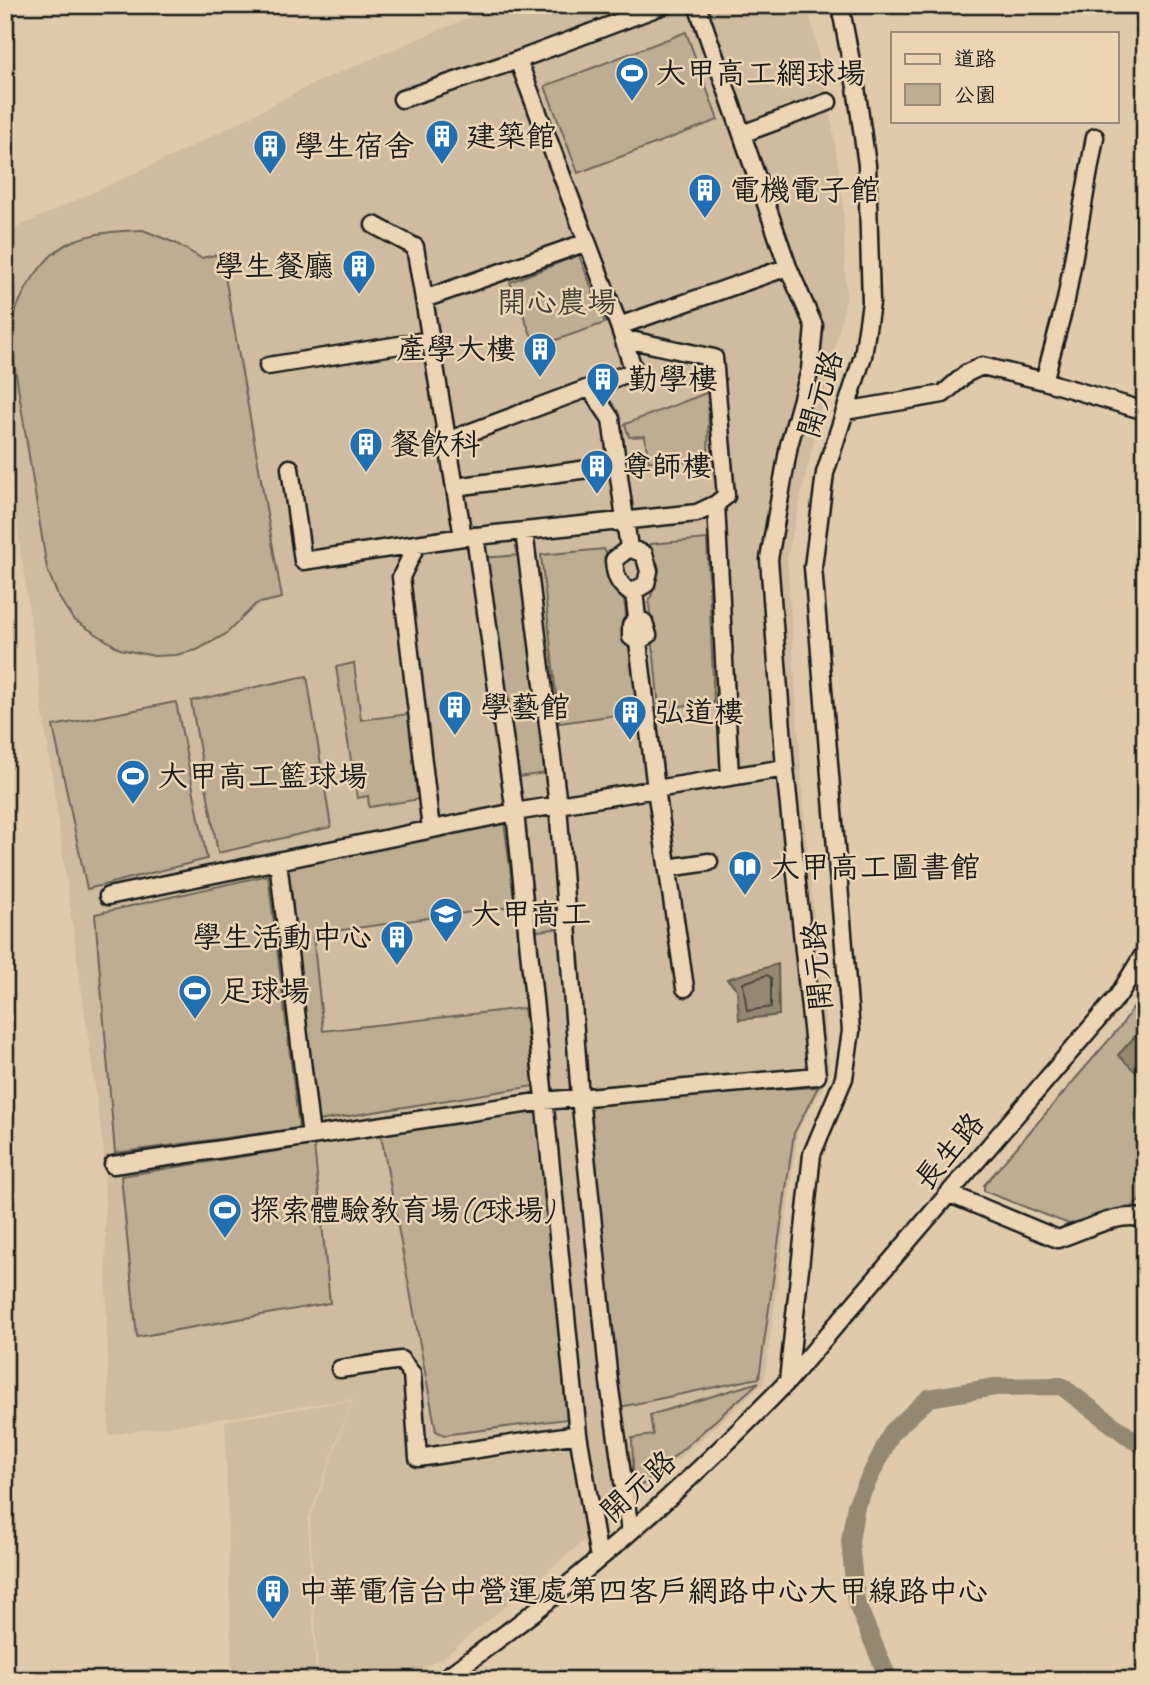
<svg xmlns="http://www.w3.org/2000/svg" width="1150" height="1685" viewBox="0 0 1150 1685" font-family="Caveat,'LXGW WenKai TC',sans-serif">
  <style>
    .built { fill: #cfbb9f }
    .green { fill: #bead93; stroke: #6d6458; stroke-width: 2 }
    .water { fill: #948873; stroke: #645d50; stroke-width: 2 }
    .lines { fill: none; stroke-linecap: round; stroke-linejoin: round }
    .shore { stroke: #4c473f; stroke-width: 2 }
    .canal { stroke: #948873; stroke-width: 18 }
    .minor-casing { stroke: #1c1c1c; stroke-width: 21 }
    .minor { stroke: #ebd5b4; stroke-width: 16 }
    .labels { text-anchor: middle; dominant-baseline: central; stroke-width: 5; stroke-linejoin: round; paint-order: stroke }
    .poi-label { font-size: 30px; fill: #1c1c1c; stroke: #ebd5b4; text-anchor: start }
    .park-label { font-size: 30px; fill: #44403a; stroke: #ebd5b4 }
    .street-label { font-size: 30px; fill: #1c1c1c; stroke: #ebd5b4 }
  </style>
  <rect width="100%" height="100%" fill="#dfcaab"/>
  <filter id="ink" filterUnits="userSpaceOnUse"><feTurbulence type="fractalNoise" baseFrequency=".0143" numOctaves="2"/><feDisplacementMap in="SourceGraphic" scale="14" xChannelSelector="R" yChannelSelector="G"/><feConvolveMatrix kernelMatrix="1 2 1 2 8 2 1 2 1" color-interpolation-filters="sRGB"/></filter>
  <g filter="url(#ink)">
    <path class="built" d="M499,5H808L829,104L843,198L846,299L787,558L804,815L830,1073L798,1131L764,1383L620,1511L445,1656L402,1680H318L310,1520L353,1399L109,1435L104,1152L5,438V233L185,150L317,82Z
      M352,1400L308,1520L316,1680H232L225,1421Z"/>
    <path class="green" d="M686,32L718,120L578,173L545,86Z
      M143,230L175,243L201,258L221,254L282,598L256,604L226,634L197,650L176,655L154,656L120,649L73,619L58,596L47,569L12,349C12,339 11,326 14,316C22,290 47,251 73,241C96,232 119,231 143,230Z
      M579,255L605,323L536,347L510,282Z
      M709,392L708,463L648,461L645,436L629,437L625,424Z
      M707,539L714,703L659,708L649,603L659,570L658,564L651,556L650,544Z
      M604,549C615,568 601,577 624,600L639,712L559,723L541,555Z
      M522,555L552,772L512,778L481,558Z
      M354,663L361,720L409,714L420,799L369,807L368,796L357,798L336,667Z
      M307,676L331,827L218,853L191,701Z
      M176,702L207,859L87,889L53,726Z
      M504,821L515,906L313,934L323,1031L524,1008L534,1086L318,1121L287,865Z
      M268,875L299,1128L115,1153L95,914Z
      M560,907L562,928L531,932L530,910Z
      M1145,989V1196L1126,1212L1074,1226L984,1191V1185L1121,1026Z
      M818,1087L794,1133L759,1378L615,1408L585,1101Z
      M538,1105L567,1419L444,1435L436,1431L380,1130Z
      M314,1145L330,1303L137,1337L121,1176Z
      M759,1382L634,1492L632,1438L653,1435L650,1415Z"/>
    <path class="water" d="M778,964L779,1015L739,1020L737,989L727,979Z
      M1139,1032L1145,1038V1081L1118,1055Z"/>
    <g class="lines">
      <path class="shore" d="M767,975L771,978V1007L747,1011L743,983Z"/>
      <path class="canal" d="M889,1680L856,1602L850,1541L856,1505L892,1432L929,1398L995,1387L1061,1386L1133,1440L1145,1446"/>
      <defs>
        <path id="minor" d="M518,60L619,326L788,267
          M402,99L518,60L664,5
          M742,134L828,102
          M374,225L415,247L424,299
          M268,366L431,340
          M1044,381L1066,300L1095,137
          M590,388L611,419L629,548L644,554L649,571L646,584L634,591L637,618L631,625V637L638,642L656,789L685,988
          M845,411L943,394L967,373L982,366L1044,381L1145,411
          M447,441L634,371L619,326L626,339L714,358L726,496L716,504L697,513L524,531L558,805L580,1097L609,1382L630,1531
          M290,468L303,561L463,537L424,299L587,242
          M455,487L618,465
          M716,504L730,777
          M475,536L515,812L578,1434L599,1558
          M467,537L524,531
          M417,544L401,577L431,829
          M629,548L614,560C615,574 617,582 628,591H634
          M637,618L644,622L648,635L638,642
          M278,861L311,1136L544,1101L817,1076L785,768
          M668,868L709,862
          M108,896L515,812L785,768L769,559L789,445L810,370L814,326L788,267L697,5
          M113,1165L311,1136
          M950,1194L1058,1239C1080,1232 1124,1209 1145,1220
          M340,1369L401,1360L412,1374L418,1458L578,1434
          M788,1381L812,1154L844,1078L851,1031L813,567L825,473L863,356L871,303L867,165L856,87L840,5
          M442,1680C567,1593 683,1490 788,1381L1118,996L1145,952"/>
      </defs>
      <use href="#minor" class="minor-casing"/>
      <use href="#minor" class="minor"/>
    </g>
  </g>
  <defs>
    <symbol id="stadium-pin" viewBox="-11 -11 22 30"><path d="M0 17L-7.5 6A9.5 9.5 0 1 1 7.5 6Z" fill="#1f6fb2" stroke="#ebd5b4"/><path d="M0-5a6.5 5 0 1 0 0 10a6.5 5 0 1 0 0-10ZM-3.5-1.8h7v3.6h-7Z" fill="#fff"/></symbol>
    <symbol id="building-pin" viewBox="-11 -11 22 30"><path d="M0 17L-7.5 6A9.5 9.5 0 1 1 7.5 6Z" fill="#1f6fb2" stroke="#ebd5b4"/><path d="M-4-6H4V6H1V3H-1V6H-4ZM-2.5-4.3h1.7v1.8h-1.7ZM.8-4.3h1.7v1.8H.8ZM-2.5-1h1.7V.8h-1.7ZM.8-1h1.7V.8H.8Z" fill="#fff"/></symbol>
    <symbol id="library-pin" viewBox="-11 -11 22 30"><path d="M0 17L-7.5 6A9.5 9.5 0 1 1 7.5 6Z" fill="#1f6fb2" stroke="#ebd5b4"/><path d="M-6-4Q-3-5.5-.7-3.5V5Q-3 3-6 4ZM6-4Q3-5.5 .7-3.5V5Q3 3 6 4Z" fill="#fff"/></symbol>
    <symbol id="school-pin" viewBox="-11 -11 22 30"><path d="M0 17L-7.5 6A9.5 9.5 0 1 1 7.5 6Z" fill="#1f6fb2" stroke="#ebd5b4"/><path d="M0-5L7-2L0 1L-7-2ZM-4 1L0 2.5L4 1V4Q0 6-4 4Z" fill="#fff"/></symbol>
  </defs>
  <g fill-rule="evenodd">
    <use href="#stadium-pin" x="613" y="54" width="38" height="52"/>
    <use href="#building-pin" x="423" y="117" width="38" height="52"/>
    <use href="#building-pin" x="251" y="127" width="38" height="52"/>
    <use href="#building-pin" x="686" y="171" width="38" height="52"/>
    <use href="#building-pin" x="340" y="247" width="38" height="52"/>
    <use href="#building-pin" x="521" y="330" width="38" height="52"/>
    <use href="#building-pin" x="584" y="360" width="38" height="52"/>
    <use href="#building-pin" x="347" y="425" width="38" height="52"/>
    <use href="#building-pin" x="578" y="447" width="38" height="52"/>
    <use href="#building-pin" x="436" y="688" width="38" height="52"/>
    <use href="#building-pin" x="611" y="693" width="38" height="52"/>
    <use href="#stadium-pin" x="114" y="757" width="38" height="52"/>
    <use href="#library-pin" x="726" y="848" width="38" height="52"/>
    <use href="#school-pin" x="427" y="895" width="38" height="52"/>
    <use href="#building-pin" x="378" y="918" width="38" height="52"/>
    <use href="#stadium-pin" x="176" y="972" width="38" height="52"/>
    <use href="#stadium-pin" x="206" y="1191" width="38" height="52"/>
    <use href="#building-pin" x="254" y="1572" width="38" height="52"/>
  </g>
  <g class="labels">
    <g class="poi-label">
      <text x="656" y="73">大甲高工網球場</text>
      <text x="466" y="136">建築館</text>
      <text x="294" y="146">學生宿舍</text>
      <text x="730" y="190">電機電子館</text>
      <text x="334" y="266" text-anchor="end">學生餐廳</text>
      <text x="516" y="349" text-anchor="end">產學大樓</text>
      <text x="628" y="379">勤學樓</text>
      <text x="390" y="444">餐飲科</text>
      <text x="622" y="466">尊師樓</text>
      <text x="480" y="707">學藝館</text>
      <text x="654" y="712">弘道樓</text>
      <text x="158" y="776">大甲高工籃球場</text>
      <text x="770" y="867">大甲高工圖書館</text>
      <text x="471" y="914">大甲高工</text>
      <text x="372" y="937" text-anchor="end">學生活動中心</text>
      <text x="220" y="991">足球場</text>
      <text x="250" y="1210">探索體驗教育場(C球場)</text>
      <text x="298" y="1591">中華電信台中營運處第四客戶網路中心大甲線路中心</text>
    </g>
    <g class="park-label">
      <text x="557" y="302">開心農場</text>
    </g>
    <g class="street-label">
      <text transform="translate(820 394) rotate(-73)">開元路</text>
      <text transform="translate(817 966) rotate(-95)">開元路</text>
      <text transform="translate(949 1151) rotate(-50)">長生路</text>
      <text transform="translate(638 1486) rotate(-42)">開元路</text>
    </g>
  </g>
  <rect width="1150" height="1685" fill="none" stroke="#ebd5b4" stroke-width="28"/>
  <rect x="14" y="14" width="1122" height="1657" fill="none" stroke="#1c1c1c" stroke-width="2.5" filter="url(#ink)"/>
  <rect x="891" y="32" width="228" height="91" fill="#ebd5b4" stroke="#988b77" stroke-width="2"/>
  <rect x="905" y="54" width="35" height="10" fill="#ebd5b4" stroke="#988b77" stroke-width="2"/>
  <text x="954" y="66" font-size="21" fill="#1c1c1c">道路</text>
  <rect x="905" y="84" width="35" height="21" fill="#bead93" stroke="#988b77" stroke-width="2"/>
  <text x="954" y="102" font-size="21" fill="#1c1c1c">公園</text>
</svg>
